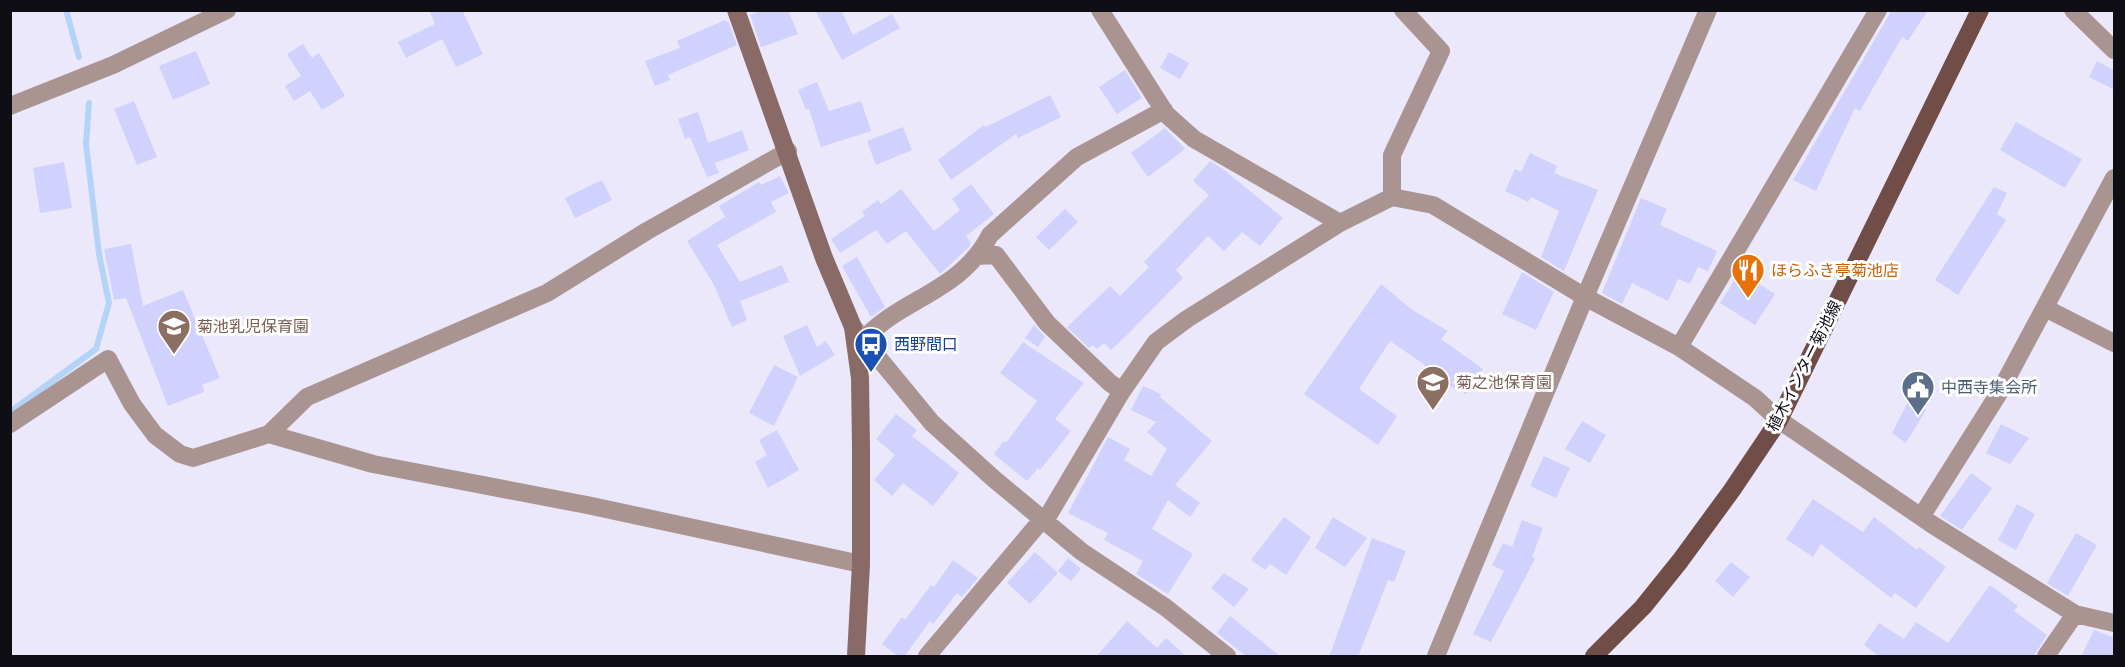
<svg xmlns="http://www.w3.org/2000/svg" width="2125" height="667" viewBox="0 0 2125 667" font-family="'Fira Sans','Noto Sans JP',sans-serif">
  <style>
    .lines { fill: none; stroke-linecap: round; stroke-linejoin: round }
    .stream { stroke: #b3d4f7; stroke-width: 6 }
    .building { fill: #d0d1fc }
    .street { stroke: #aa9491; stroke-width: 18 }
    .secondary { stroke: #896a66; stroke-width: 18 }
    .primary { stroke: #714d48; stroke-width: 18 }
    .labels { text-anchor: middle; dominant-baseline: central; stroke-width: 6; stroke-linejoin: round; paint-order: stroke }
    .food-label { font-size: 16px; fill: #c56008; stroke: #fff; text-anchor: start }
    .education-label { font-size: 16px; fill: #785e54; stroke: #fff; text-anchor: start }
    .transit-label { font-size: 16px; fill: #164399; stroke: #fff; text-anchor: start }
    .street-label { font-size: 16px; fill: #0f0e15; stroke: #fff }
    .service-label { font-size: 16px; fill: #4e5e75; stroke: #fff; text-anchor: start }
  </style>
  <rect width="100%" height="100%" fill="#ebe8fc"/>
  <g class="lines">
    <path class="stream" d="M66,10L79,57
      M10,412L96,349L109,303L99,254L86,144L89,103"/>
  </g>
  <path class="building" d="M429,10H462L483,54L456,67L442,39L406,58L398,42L435,24Z
    M763,10H788L798,34L761,47L750,15Z
    M815,10H841L853,35L892,14L900,28L842,60Z
    M1892,10H1928L1908,41L1902,37L1860,111L1855,108L1816,191L1793,180Z
    M725,20L729,23L737,45L668,75L670,80L655,86L645,61L680,48L677,41Z
    M303,44L312,58L319,53L345,96L322,110L310,91L294,101L285,86L301,76L287,54Z
    M196,51L210,84L173,100L159,66Z
    M1169,52L1189,63L1180,79L1160,68Z
    M2097,61L2115,71V90L2089,77Z
    M1125,70L1142,98L1117,114L1099,87Z
    M817,82L829,111L861,101L871,131L821,147L809,109L806,110L798,90Z
    M1050,95L1061,117L1018,138L1016,134L951,180L938,160L984,125L986,127Z
    M134,101L157,157L137,165L114,109Z
    M698,112L708,143L742,130L749,150L715,163L719,173L707,177L690,137L685,139L678,119Z
    M2016,122L2082,159L2065,188L2000,150Z
    M903,127L912,150L876,165L867,141Z
    M1165,128L1185,149L1148,177L1131,153Z
    M1530,153L1557,166L1554,173L1598,190L1564,271L1541,257L1559,211L1531,197L1528,202L1505,191L1515,169L1521,172Z
    M1210,161L1223,169L1283,218L1260,246L1242,232L1224,251L1208,236L1176,270L1183,278L1126,336L1111,350L1104,343L1097,349L1093,345L1089,348L1067,327L1110,286L1120,296L1149,267L1144,262L1209,195L1193,181Z
    M64,162L72,208L40,213L33,168Z
    M780,176L789,193L771,202L776,212L717,245L740,282L782,265L789,282L740,301L747,320L732,327L714,285L687,241L725,217L719,206L759,182L761,185Z
    M602,180L612,200L575,218L565,198Z
    M971,184L994,214L966,236L971,243L969,247L940,274L906,231L887,244L876,230L840,253L831,239L865,216L862,212L878,200L881,204L901,189L934,231L960,210L952,199Z
    M1994,187L2007,193L1997,214L2006,220L1958,295L1935,280Z
    M1641,198L1667,209L1660,225L1717,251L1708,271L1698,267L1690,284L1678,279L1668,301L1632,283L1622,304L1602,293Z
    M1065,209L1078,222L1049,250L1036,237Z
    M131,244L143,306L183,290L220,378L202,385L204,392L168,406L126,298L114,300L104,249Z
    M857,257L885,307L871,317L842,266Z
    M1522,272L1554,292L1536,330L1502,314Z
    M1740,272L1775,294L1755,325L1720,303Z
    M1381,284L1411,309L1448,331L1441,339L1483,369L1466,394L1422,372L1425,365L1390,341L1359,389L1397,416L1378,445L1304,394Z
    M807,325L817,347L826,341L835,355L800,376L783,336Z
    M1034,325L1045,337L1038,347L1025,338Z
    M1023,342L1084,383L1055,419L1071,431L1040,470L1038,468L1027,481L994,454L1004,441L1006,443L1037,401L1000,373Z
    M774,365L798,377L774,426L749,413Z
    M1143,386L1161,394L1160,397L1212,441L1175,485L1200,503L1190,517L1168,500L1152,529L1193,554L1168,594L1136,574L1143,561L1104,540L1108,533L1068,513L1108,437L1130,449L1124,460L1151,476L1167,449L1147,432L1156,422L1131,410Z
    M1910,398L1926,410L1906,443L1892,433Z
    M896,414L917,430L912,436L959,473L933,506L903,483L892,496L874,480L895,455L876,439Z
    M1582,421L1606,435L1590,463L1565,449Z
    M2001,424L2029,438L2010,464L1986,453Z
    M777,430L799,470L768,488L755,462L767,455L759,440Z
    M1544,456L1570,468L1556,498L1530,486Z
    M1971,473L1992,488L1962,530L1940,516Z
    M1813,499L1863,532L1874,517L1917,550L1919,547L1946,567L1916,608L1895,593L1891,598L1821,544L1813,557L1786,539Z
    M2017,504L2035,514L2016,550L1998,540Z
    M1284,517L1311,537L1286,575L1270,564L1265,570L1251,560Z
    M1333,517L1367,538L1345,567L1315,548Z
    M1522,520L1543,528L1532,557L1535,559L1491,642L1473,634L1504,571L1492,565L1503,543L1512,547Z
    M2076,533L2097,545L2068,596L2047,583Z
    M1372,538L1406,551L1394,582L1388,580L1358,657H1329Z
    M1035,552L1058,573L1030,604L1007,583Z
    M1068,558L1081,569L1071,581L1058,571Z
    M953,560L978,578L962,597L957,593L933,624L930,621L904,657H899L882,644L902,617L905,620L931,585L934,587Z
    M1731,562L1750,577L1733,597L1715,581Z
    M1224,573L1249,589L1234,607L1211,588Z
    M1990,585L2018,606L2014,611L2047,635L2033,657H1880L1864,645L1879,623L1904,639L1916,622L1948,643Z
    M1230,616L1281,657H1247L1217,633Z
    M1127,621L1157,648L1166,638L1187,657H1096Z
    M2094,630L2115,638V657H2081Z"/>
  <g class="lines">
    <path class="street" d="M1100,10L1166,114L1194,139L1340,223
      M2073,10L2114,50
      M10,106L113,65L227,10
      M1392,197V155L1441,51L1403,10
      M977,256L996,255L1047,323L1110,383L1122,391
      M2045,308L2114,343
      M853,327L932,423L994,479L1082,552L1165,607L1227,656
      M863,340C901,298 961,292 990,235L1077,157L1164,110
      M1679,347L1878,10
      M10,424L108,359L132,404L155,435L180,454L193,458L269,434L307,397L547,293L647,231L788,151
      M269,434L373,464L587,505L861,564
      M1921,517L1999,393L2114,178
      M927,656L1040,522L1045,521L1122,391L1156,342L1187,319L1340,223L1392,197L1433,205L1585,297L1679,347L1755,398L1779,420L1933,525L2075,614L2114,623
      M1436,656L1585,297L1708,10
      M2046,656L2075,614"/>
    <path class="secondary" d="M736,10L824,258L853,327L860,378L861,447V564L856,656"/>
    <path class="primary" d="M1594,656L1643,607L1680,561L1732,490L1779,420L1980,10"/>
  </g>
  <defs>
    <symbol id="restaurant-pin" viewBox="-11 -11 22 30"><path d="M0 17L-7.5 6A9.5 9.5 0 1 1 7.5 6Z" fill="#e8710a" stroke="#fff"/><path d="M-5-6h1v4h1v-4h1v4h1v-4h1v5L-1.5 .5V6h-2V.5L-5-1ZM5-6V6H3V1.5H1.5Q1.5-4 5-6Z" fill="#fff"/></symbol>
    <symbol id="school-pin" viewBox="-11 -11 22 30"><path d="M0 17L-7.5 6A9.5 9.5 0 1 1 7.5 6Z" fill="#8d6e63" stroke="#fff"/><path d="M0-5L7-2L0 1L-7-2ZM-4 1L0 2.5L4 1V4Q0 6-4 4Z" fill="#fff"/></symbol>
    <symbol id="bus-pin" viewBox="-11 -11 22 30"><path d="M0 17L-7.5 6A9.5 9.5 0 1 1 7.5 6Z" fill="#1a4fb4" stroke="#fff"/><path d="M-5-6H5V4H4V6H2V4H-2V6H-4V4H-5ZM-3.5-4V0h7V-4ZM-3.5 1.2v1.5H-2V1.2ZM2 1.2v1.5H3.5V1.2Z" fill="#fff"/></symbol>
    <symbol id="civic-pin" viewBox="-11 -11 22 30"><path d="M0 17L-7.5 6A9.5 9.5 0 1 1 7.5 6Z" fill="#5c6f8a" stroke="#fff"/><path d="M-.6-6.5H3V-4.5H.6V-3L4-1V1h2V6H-6V1h2V-1L-.6-3ZM-1.2 2.5V6h2.4V2.5Z" fill="#fff"/></symbol>
  </defs>
  <g fill-rule="evenodd">
    <use href="#restaurant-pin" x="1729" y="251" width="38" height="52"/>
    <use href="#school-pin" x="155" y="307" width="38" height="52"/>
    <use href="#bus-pin" x="852" y="325" width="38" height="52"/>
    <use href="#school-pin" x="1414" y="363" width="38" height="52"/>
    <use href="#civic-pin" x="1899" y="368" width="38" height="52"/>
  </g>
  <g class="labels">
    <g class="food-label">
      <text x="1771" y="270">ほらふき亭菊池店</text>
    </g>
    <g class="education-label">
      <text x="197" y="326">菊池乳児保育園</text>
      <text x="1456" y="382">菊之池保育園</text>
    </g>
    <g class="transit-label">
      <text x="894" y="344">西野間口</text>
    </g>
    <g class="street-label">
      <text transform="translate(1804 366) rotate(-63)">植木インター菊池線</text>
    </g>
    <g class="service-label">
      <text x="1941" y="387">中西寺集会所</text>
    </g>
  </g>
  <rect width="2125" height="667" fill="none" stroke="#0f0e15" stroke-width="24"/>
</svg>
